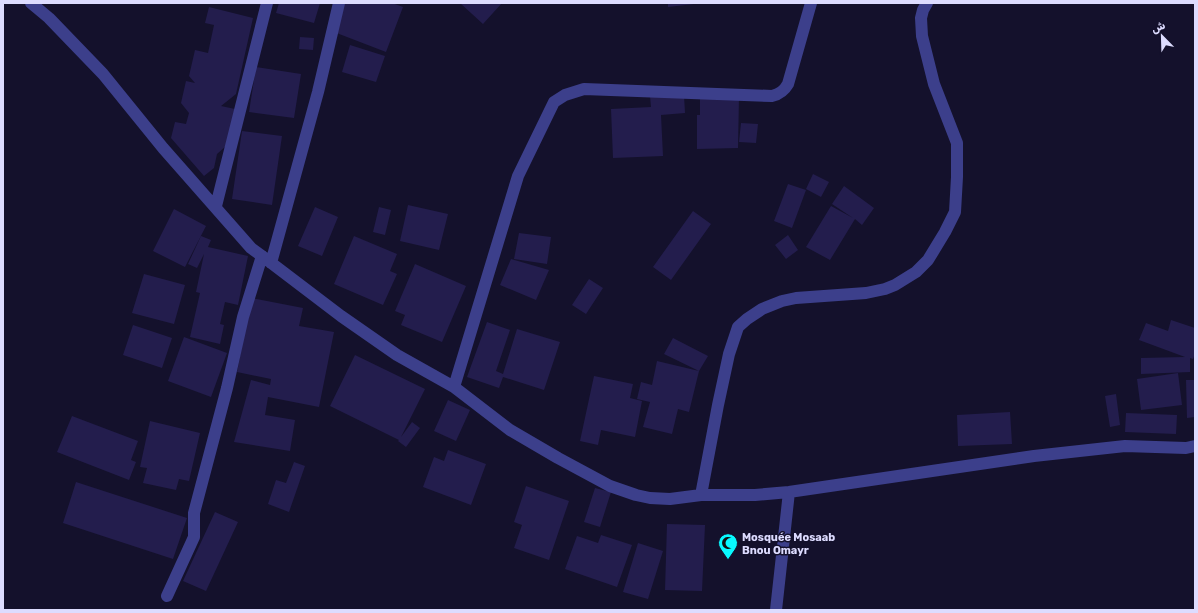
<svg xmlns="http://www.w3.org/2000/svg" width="1198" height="613" viewBox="0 0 1198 613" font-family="Rubik,'Noto Sans Arabic',sans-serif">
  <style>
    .building { fill: #231d4d }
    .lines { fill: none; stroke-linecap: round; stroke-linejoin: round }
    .minor { stroke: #3c3f8b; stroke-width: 12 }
    .labels { text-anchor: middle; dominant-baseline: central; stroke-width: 3; stroke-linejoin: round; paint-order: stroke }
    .poi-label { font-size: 11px; font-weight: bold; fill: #dddcff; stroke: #14112c; text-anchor: start }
  </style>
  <rect width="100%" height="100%" fill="#14112c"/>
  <path class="building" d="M279,3H320L314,23L276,13Z
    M345,3H392L403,7L386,52L334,32Z
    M460,3H502L483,24Z
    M668,3H694V4L668,7Z
    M209,7L253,18L236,94L221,106L235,109L226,146L217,154L214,168L204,176L171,138L175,122L186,124L189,113L181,103L186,81L195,83L189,76L195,50L208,53L214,25L205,23Z
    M300,37L314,38L313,50L299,49Z
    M350,45L385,56L376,82L342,72Z
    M256,67L301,74L294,118L249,112Z
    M684,95L685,113L661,115L663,156L613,158L611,109L651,107L650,96Z
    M739,97L738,148L697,149V115H700V98Z
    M741,123L758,124L756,143L739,142Z
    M242,131L282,136L272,205L232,199Z
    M813,174L829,182L821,197L806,189Z
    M788,184L806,190L792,228L774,221Z
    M844,186L874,208L862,225L855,219L830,260L806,247L831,206L853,218L832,204Z
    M408,205L448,214L439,250L400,241Z
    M315,207L338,217L322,256L298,246Z
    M379,207L391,210L385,235L373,232Z
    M174,209L206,226L185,267L153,251Z
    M693,211L711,224L671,280L653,267Z
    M519,233L551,237L547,264L514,259Z
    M788,235L798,250L786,259L775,245Z
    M201,236L211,240L208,247L248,256L238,305L225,302L220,324L224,325L220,344L190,337L200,293L196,292L204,254L197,268L188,264Z
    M354,236L397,254L390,271L397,274L383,305L334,284Z
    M511,259L549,270L536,300L500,285Z
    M415,264L466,286L442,342L401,325L405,315L395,311Z
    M144,274L185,285L174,324L132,313Z
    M589,279L603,288L586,314L572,305Z
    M251,298L303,308L299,326L334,332L319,407L268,397L265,415L295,420L290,451L234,442L251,380L270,385L271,379L237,372Z
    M1171,320L1195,328V354L1193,359L1190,358V372L1141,374V358L1185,357L1139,340L1146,323L1168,331Z
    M487,322L510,330L496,371L503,374L517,329L560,342L544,390L503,377L499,388L467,377Z
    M133,325L172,338L162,368L123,355Z
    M184,337L227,353L211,397L168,381Z
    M673,338L708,356L699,371L689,412L678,409L672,434L643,427L650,402L637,399L641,382L652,385L657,361L699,371L664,354Z
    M355,355L425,389L401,437L412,422L420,428L406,447L398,441L399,440L330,406Z
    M1178,373L1182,405L1141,410L1137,379Z
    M594,376L633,384L630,398L642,401L635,437L601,430L598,445L580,441Z
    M1186,380H1195V417L1187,418Z
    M1116,394L1120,425L1110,427L1105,396Z
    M448,400L470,410L456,441L434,431Z
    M1010,412L1012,444L958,446L957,415Z
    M1126,413L1177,415L1176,434L1125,432Z
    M72,416L138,441L131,460L136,462L129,480L57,452Z
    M150,421L200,433L189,481L179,479L176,490L143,483L147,468L140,467Z
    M448,450L486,464L471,505L423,487L434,457L444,461Z
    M294,462L305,466L289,512L268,504L276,480L286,483Z
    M76,482L187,518L173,559L63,523Z
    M526,486L569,501L549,560L514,548L522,525L514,522Z
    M595,488L611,492L600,527L584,522Z
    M215,512L238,522L206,591L183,581Z
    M667,524L705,525L702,591L665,590Z
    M601,535L632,545L617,587L565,569L577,536L598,543Z
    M638,543L663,551L648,599L623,592Z"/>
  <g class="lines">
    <path class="minor" d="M31,3L49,18L103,74L163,148L251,248L262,256L341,316L397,355L454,387L510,430L558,458L610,486L636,495L650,498L670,499L701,495H755L789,492L1034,456L1125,446L1186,448L1195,446
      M216,206L267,3
      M271,263L318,92L339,3
      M454,387L518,176L554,102L565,95L584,89L772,96C780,94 784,91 788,84L811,3
      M701,495L718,405L729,354L738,327L747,319L762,309L782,301L796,298L866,293L885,289L895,285L916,272L928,260L945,232L955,212L957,177V143L934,84L922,36L921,18L923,10L927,3
      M167,596L194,537V513L227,388L243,317L262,256
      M776,610L789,492"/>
  </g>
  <defs>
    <symbol id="mosque-pin" viewBox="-11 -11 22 30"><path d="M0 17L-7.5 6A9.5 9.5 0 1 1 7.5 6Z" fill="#08f9ff" stroke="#14112c"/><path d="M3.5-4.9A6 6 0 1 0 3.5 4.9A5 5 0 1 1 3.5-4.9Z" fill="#111"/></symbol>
  </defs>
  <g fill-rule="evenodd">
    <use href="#mosque-pin" x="717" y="532" width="22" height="30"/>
  </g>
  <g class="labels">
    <g class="poi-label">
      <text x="742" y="537">Mosquée Mosaab<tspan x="742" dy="13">Bnou Omayr</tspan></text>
    </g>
  </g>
  <rect width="1198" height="613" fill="none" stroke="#dddcff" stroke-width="8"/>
  <g transform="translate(1162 36) rotate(337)" stroke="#14112c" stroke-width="3" paint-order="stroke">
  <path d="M0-3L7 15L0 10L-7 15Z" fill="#dddcff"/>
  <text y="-6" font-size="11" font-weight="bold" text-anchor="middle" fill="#dddcff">ش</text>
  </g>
</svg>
